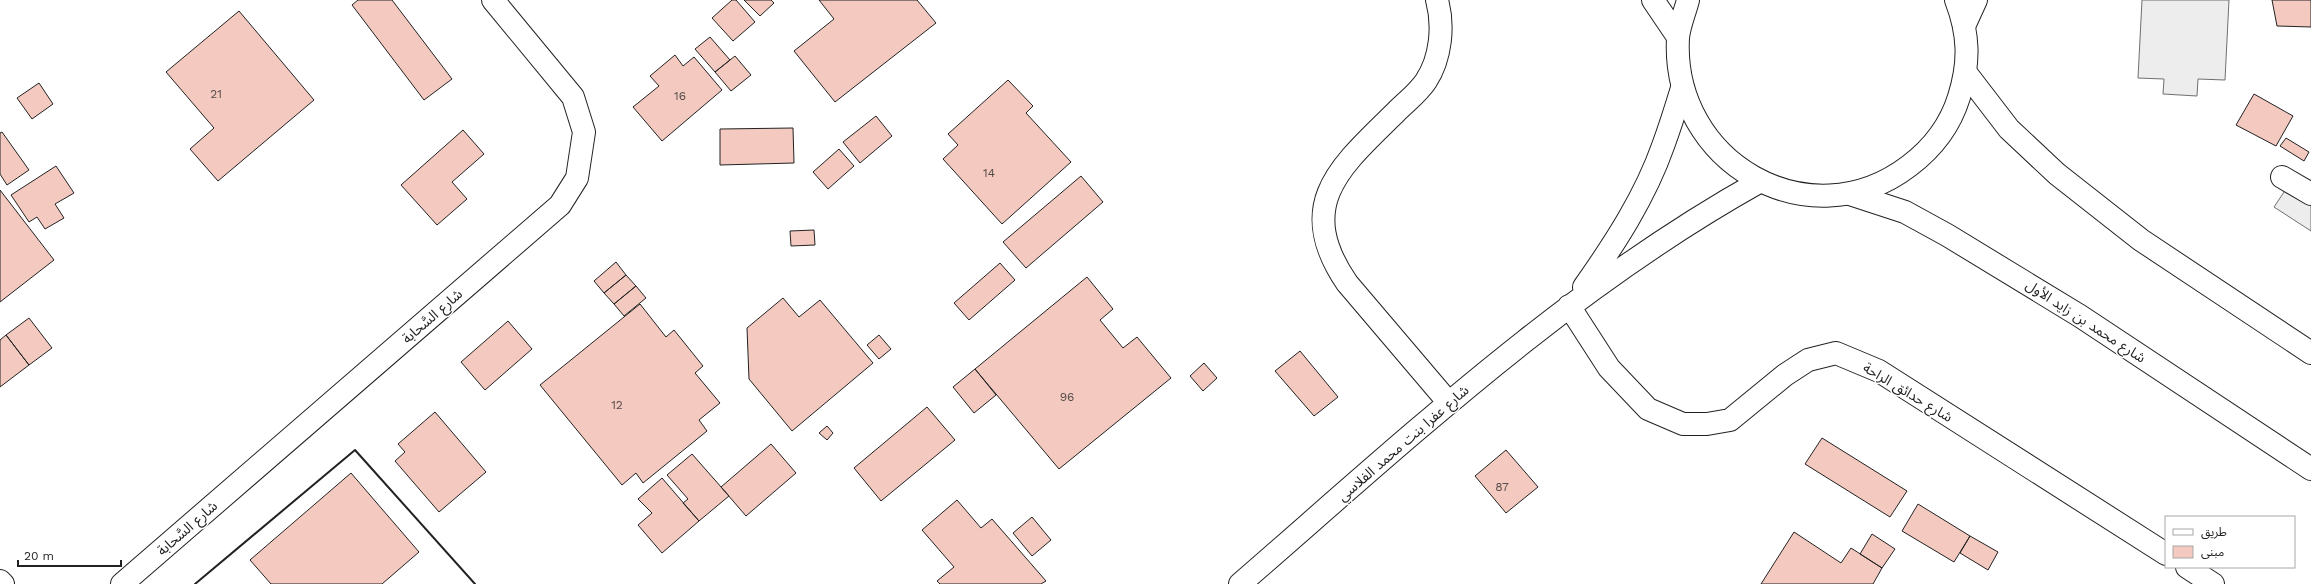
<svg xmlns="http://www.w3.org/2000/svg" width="2311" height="584" viewBox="0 0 2311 584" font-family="'Work Sans','Noto Sans Arabic',sans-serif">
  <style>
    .parking { fill: #ededed; stroke: #6f6f6f }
    .building { fill: #f3c9c0; stroke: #222 }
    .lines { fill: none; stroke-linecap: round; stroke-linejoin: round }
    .street-casing { stroke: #222; stroke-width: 24 }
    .secondary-casing { stroke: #222; stroke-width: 24 }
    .primary-casing { stroke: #222; stroke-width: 24 }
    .street { stroke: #fff; stroke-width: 22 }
    .secondary { stroke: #fff; stroke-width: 22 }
    .primary { stroke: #fff; stroke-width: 22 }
    .wall { stroke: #222; stroke-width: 2 }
    .labels { text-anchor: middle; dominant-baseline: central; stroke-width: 3; stroke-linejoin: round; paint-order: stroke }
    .number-label { font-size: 12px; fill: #564c4a }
    .street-label { font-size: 14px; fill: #222; stroke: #fff }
  </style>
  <rect width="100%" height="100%" fill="#fff"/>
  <path class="parking" d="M2142,0H2229L2225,80L2198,79L2197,96L2163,94L2164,79L2138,78Z
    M2288,186L2311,201V231L2274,207Z"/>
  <path class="building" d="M358,0H392L452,79L424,100L352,5Z
    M732,0H736L755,22L733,41L712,18Z
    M744,0H771L774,3L760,16Z
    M819,0H917L936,23L835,102L794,51L834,19Z
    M2272,0H2311V27L2277,26Z
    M239,11L314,100L218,181L190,149L214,128L166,72Z
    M710,37L730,60L715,72L695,49Z
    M675,55L683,66L694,57L722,90L662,141L633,107L659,86L650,76Z
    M735,56L751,75L731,91L715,72Z
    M1008,80L1033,106L1026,113L1071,162L1002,224L943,159L958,145L948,134Z
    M39,83L53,104L32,119L17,98Z
    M2254,94L2293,116L2276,146L2236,125Z
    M876,116L892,136L860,163L843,142Z
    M793,128L794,163L720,165V129Z
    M463,130L484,154L452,182L467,199L437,225L401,185Z
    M2,132L29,170L7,185L0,174V133Z
    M2286,138L2309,152L2304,161L2280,146Z
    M839,149L854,166L828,189L813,172Z
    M56,166L74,193L55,204L64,218L45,229L37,217L29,222L11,195Z
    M1081,176L1103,202L1026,268L1003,242Z
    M0,190L54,260L0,302Z
    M814,230L815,245L791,246L790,231Z
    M616,262L626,275L604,293L594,281Z
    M1000,263L1015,280L969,320L954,303Z
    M626,275L636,286L614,304L604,293Z
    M1087,277L1113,309L1100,320L1123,348L1137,337L1171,378L1059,469L975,369Z
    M636,286L646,298L624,316L614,304Z
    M783,298L799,317L820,300L873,363L792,431L749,379L747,328Z
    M640,304L666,337L674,330L703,366L695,373L720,403L699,420L707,431L643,483L636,473L622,485L540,385Z
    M29,318L52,348L29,365L6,335Z
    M508,321L532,349L485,390L461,362Z
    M6,335L29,365L0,387V340Z
    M879,335L891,349L879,359L867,345Z
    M1300,351L1338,397L1314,416L1275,371Z
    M1204,363L1217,378L1203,391L1190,376Z
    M975,369L996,395L974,413L953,387Z
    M927,407L955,440L881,501L854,468Z
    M435,412L486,472L439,512L395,461L405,452L398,444Z
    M827,426L833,433L827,440L819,433Z
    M1822,438L1907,491L1890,517L1805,464Z
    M771,444L796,473L746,516L721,487Z
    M1506,450L1538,487L1506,513L1475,476Z
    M692,454L729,496L699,521L683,503L688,499L667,475Z
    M351,473L419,552L382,584H271L250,560Z
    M662,478L699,521L662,553L638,525L652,513L638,499Z
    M957,500L981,528L992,519L1046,581L1041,584H940L937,581L954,567L922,530Z
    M1918,504L1970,536L1954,562L1902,531Z
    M1032,517L1051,540L1032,556L1013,533Z
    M1794,532L1841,563L1851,548L1882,568L1873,584H1761Z
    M1872,534L1895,549L1882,568L1860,554Z
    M1970,536L1998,552L1988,570L1960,553Z"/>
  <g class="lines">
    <defs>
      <path id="street" d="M1437,0C1444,26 1441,58 1426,81C1418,93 1406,102 1396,112C1341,166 1293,204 1347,283L1449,403
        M2282,177L2311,194
        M1584,287C1615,243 1645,197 1663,146C1670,127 1676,108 1682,88
        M1569,306L1609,368L1648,409L1683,424H1707L1730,420L1785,375L1808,360L1836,353L1879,371L2166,554
        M2187,567L2213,584
        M0,581L3,584
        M122,584L560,205L577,178L584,132L573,97L493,0
        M1240,584C1406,440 1567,289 1759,182"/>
      <path id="secondary" d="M1965,24L1976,0
        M1966,73L2009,129L2057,174L2141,240L2311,353
        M1850,194L1905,212L1947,235L2080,316L2311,469"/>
      <path id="primary" d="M1653,0L1678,37
        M1688,0C1685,12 1679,26 1678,38C1671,162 1809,242 1909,166C1933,148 1950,126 1959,97C1970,62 1969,34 1956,0"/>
    </defs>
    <use href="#street" class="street-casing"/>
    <use href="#secondary" class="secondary-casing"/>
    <use href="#primary" class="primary-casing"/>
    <use href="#street" class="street"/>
    <use href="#secondary" class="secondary"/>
    <use href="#primary" class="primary"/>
    <path class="wall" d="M195,584L355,450L475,584"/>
  </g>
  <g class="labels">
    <g class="number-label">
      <text x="216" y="94">21</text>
      <text x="680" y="96">16</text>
      <text x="989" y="173">14</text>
      <text x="1067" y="397">96</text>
      <text x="617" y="405">12</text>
      <text x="1502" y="487">87</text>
    </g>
    <g class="street-label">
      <text transform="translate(432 316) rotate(-41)">شارع السَّحابة</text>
      <text transform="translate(2086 321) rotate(33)">شارع محمد بن زايد الأول</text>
      <text transform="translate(1908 392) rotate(31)">شارع حدائق الراحة</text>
      <text transform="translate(1403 443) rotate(-41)">شارع عفرا بنت محمد الفلاسي</text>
      <text transform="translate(187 528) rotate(-41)">شارع السَّحابة</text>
    </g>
  </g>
  <rect x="2165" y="516" width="130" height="52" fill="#ffffff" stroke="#a7a7a7"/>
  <rect x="2173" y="529" width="20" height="6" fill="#ffffff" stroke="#a7a7a7"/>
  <text x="2201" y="536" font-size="12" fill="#222222">طريق</text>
  <rect x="2173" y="546" width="20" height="12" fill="#f3c9c0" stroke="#a7a7a7"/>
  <text x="2201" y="556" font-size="12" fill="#222222">مبنى</text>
  <path d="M18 560v6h103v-6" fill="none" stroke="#222222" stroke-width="2"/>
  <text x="24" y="560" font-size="12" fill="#222222" stroke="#ffffff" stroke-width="3" paint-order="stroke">20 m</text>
</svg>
